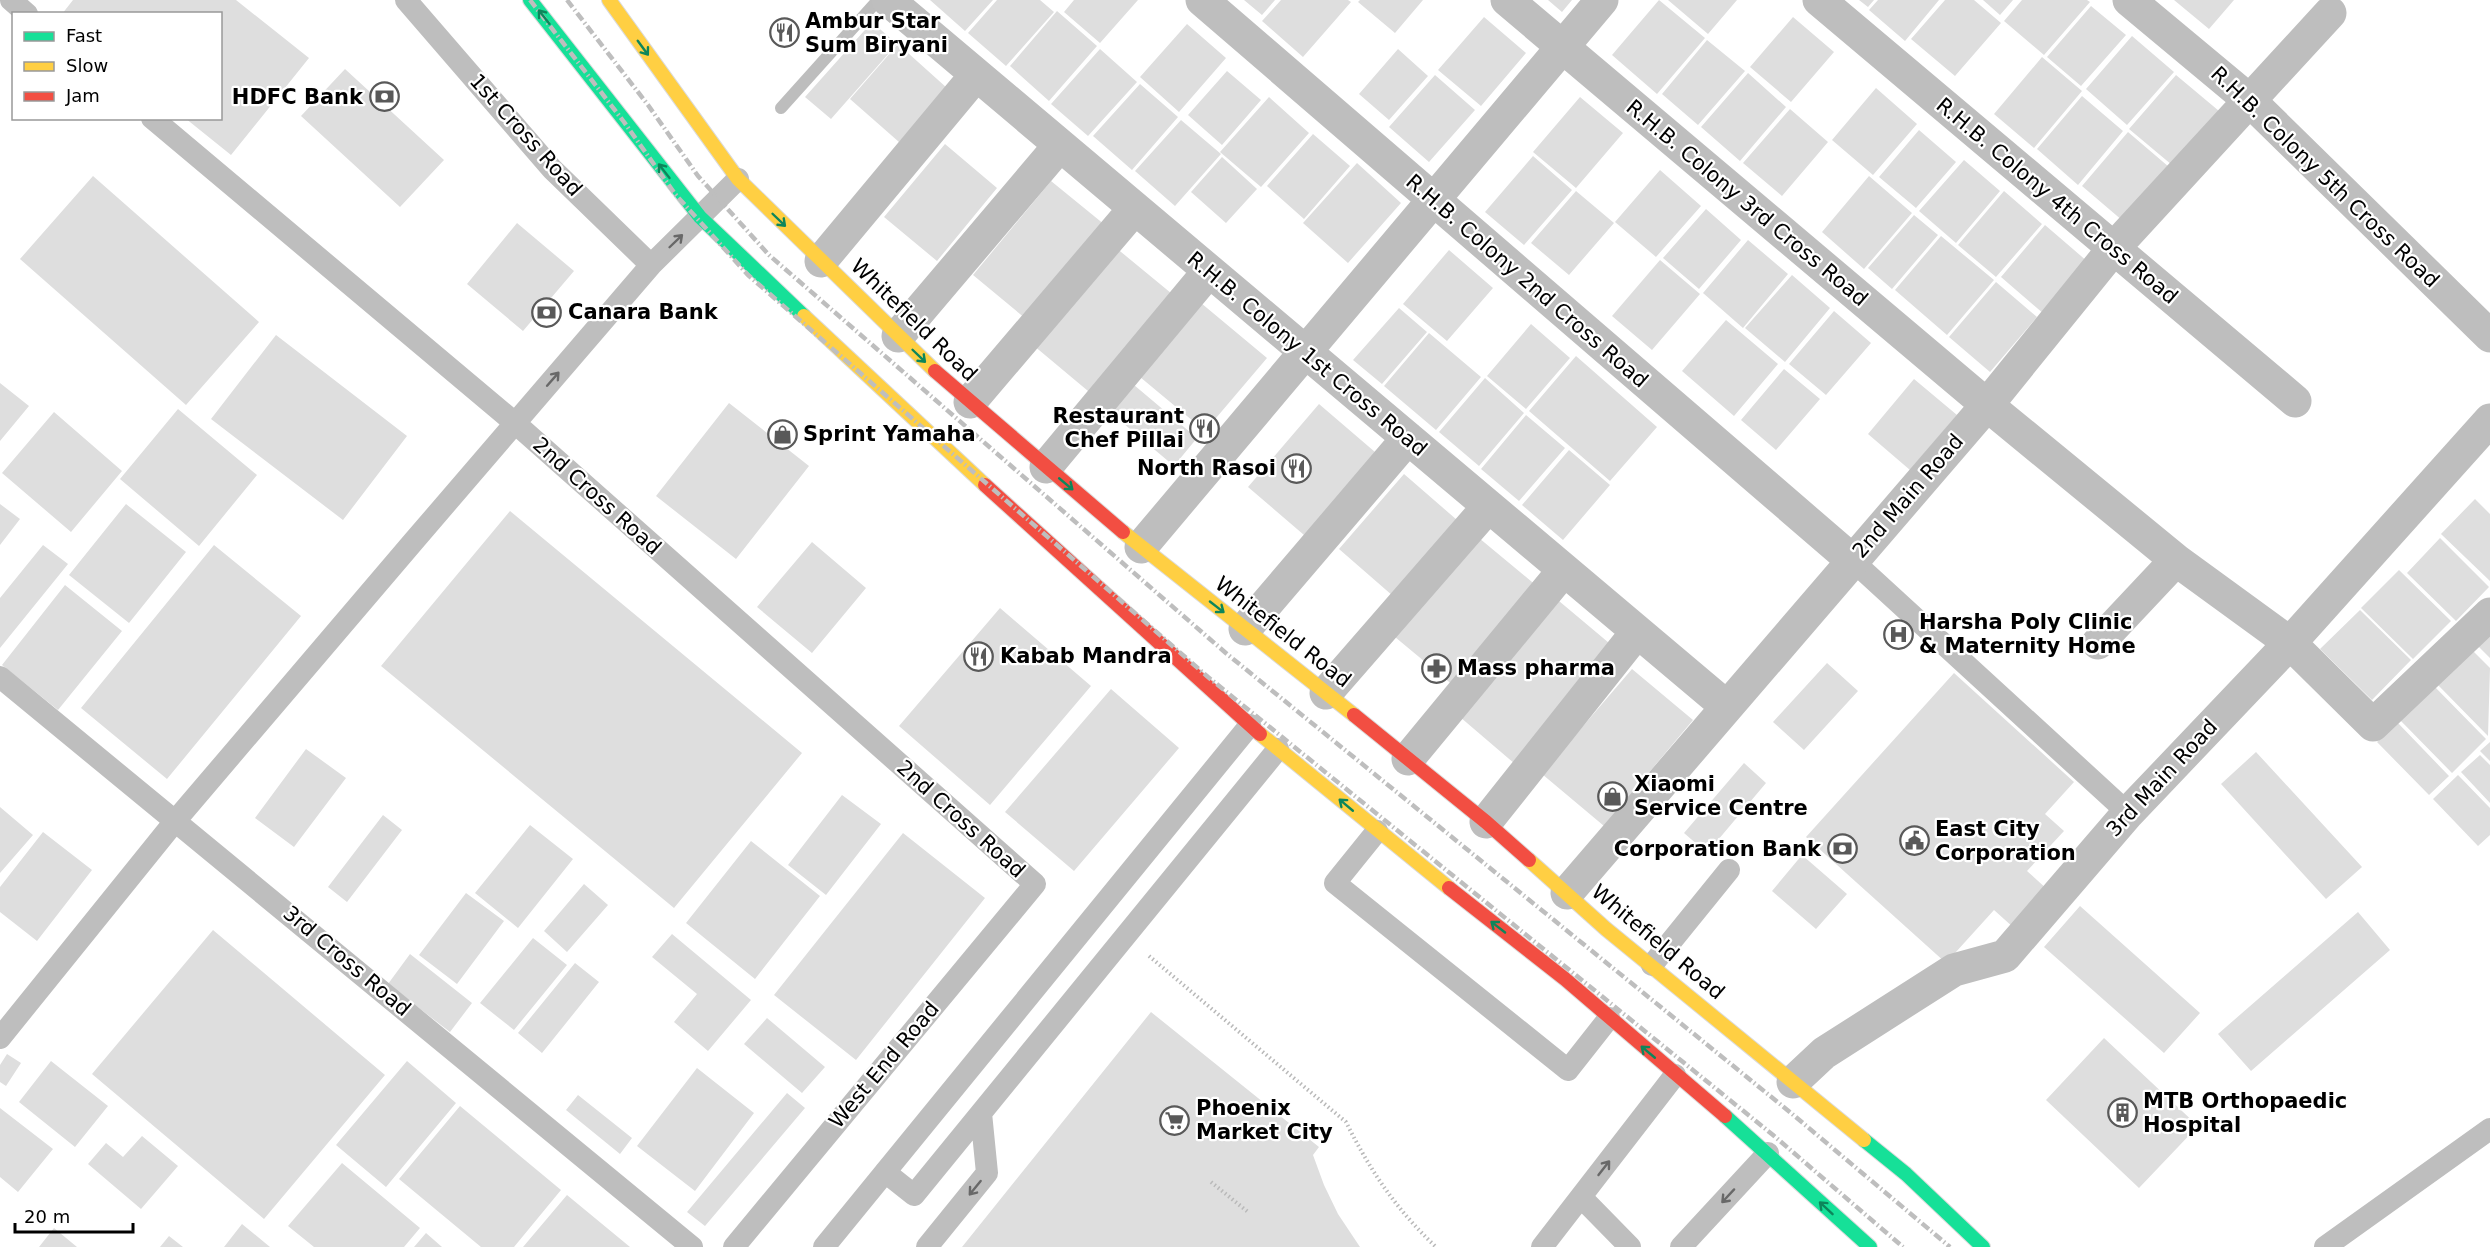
<svg xmlns="http://www.w3.org/2000/svg" width="2490" height="1247" viewBox="0 0 2490 1247" font-family="'DejaVu Sans',sans-serif">
  <style>
    .lines { fill: none; stroke-linecap: round; stroke-linejoin: round }
    .stream { stroke: #bdbdbd; stroke-width: 12 }
    .building { fill: #dedede }
    .fast-casing { stroke: #dbdbdb; stroke-width: 16 }
    .slow-casing { stroke: #dbdbdb; stroke-width: 16 }
    .jam-casing { stroke: #dbdbdb; stroke-width: 16 }
    .path { stroke: #b9b9b9; stroke-width: 4; stroke-dasharray: 1.5 3; stroke-linecap: butt }
    .lane { stroke: #bebebe; stroke-width: 22 }
    .street { stroke: #bebebe; stroke-width: 33 }
    .fast { stroke: #16e098; stroke-width: 14 }
    .slow { stroke: #ffcf43; stroke-width: 14 }
    .jam { stroke: #f24e42; stroke-width: 14 }
    .rail { stroke: #bebebe; stroke-width: 4.5; stroke-dasharray: 9 3 1.5 3; stroke-linecap: butt }
    .oneway { stroke: #0d865b }
    .oneway2 { stroke: #686868 }
    .labels { text-anchor: middle; dominant-baseline: central; stroke-width: 4.5; stroke-linejoin: round; paint-order: stroke }
    .poi-label { font-size: 21px; font-weight: bold; fill: #000; stroke: #fff; text-anchor: start }
    .street-label { font-size: 21px; fill: #000; stroke: #fff }
  </style>
  <rect width="100%" height="100%" fill="#fff"/>
  <g class="lines">
    <path class="stream" d="M781,108L878,0"/>
  </g>
  <path class="building" d="M73,0H236L309,58L231,155L185,118H220V14H62Z
    M930,0H993L965,31Z
    M997,0H1040L1054,12L1006,66L968,33Z
    M1074,0H1138L1100,43L1064,12Z
    M1244,0H1275L1262,15Z
    M1281,0H1348L1351,2L1303,57L1262,21Z
    M1360,0H1423L1395,33L1358,2Z
    M1548,0H1572L1562,12Z
    M1659,0L1705,38L1657,94L1612,55Z
    M1668,0H1737L1708,34Z
    M1859,0H1874L1868,7Z
    M1878,0H1939L1905,41L1869,10Z
    M1945,0H1974L2001,23L1955,76L1911,39Z
    M1983,0H2013L2000,15Z
    M2022,0H2087L2090,2L2044,55L2004,21Z
    M2174,0H2234L2209,29Z
    M2091,6L2126,35L2081,86L2047,57Z
    M1057,11L1097,46L1049,101L1010,66Z
    M1484,17L1526,53L1481,106L1438,70Z
    M1793,17L1834,52L1791,102L1750,67Z
    M872,22L897,44L831,119L805,97Z
    M1187,24L1226,58L1179,112L1140,77Z
    M2132,36L2174,72L2127,125L2086,89Z
    M1707,40L1745,71L1698,125L1662,94Z
    M898,44L947,88L899,142L850,99Z
    M1100,49L1137,82L1088,136L1051,104Z
    M1398,49L1428,76L1389,120L1359,94Z
    M2042,57L2082,91L2034,148L1994,114Z
    M345,69L444,160L400,207L301,116Z
    M1227,71L1261,100L1222,145L1188,115Z
    M1748,73L1786,107L1740,161L1701,127Z
    M1435,75L1475,110L1429,162L1389,127Z
    M2176,75L2219,111L2172,165L2129,129Z
    M1140,84L1178,117L1132,170L1093,136Z
    M1876,88L1917,124L1873,175L1832,140Z
    M2082,96L2123,131L2078,185L2037,149Z
    M1269,97L1309,133L1261,187L1220,152Z
    M1580,97L1623,133L1576,188L1533,152Z
    M1790,109L1828,142L1782,196L1743,163Z
    M1181,120L1221,154L1175,206L1135,171Z
    M1919,130L1956,162L1916,208L1879,177Z
    M2128,132L2169,167L2123,221L2082,186Z
    M1313,134L1350,166L1304,219L1267,186Z
    M945,144L997,188L937,261L884,217Z
    M1533,156L1572,190L1524,245L1485,212Z
    M1222,157L1257,189L1226,223L1191,192Z
    M1964,160L2000,191L1956,243L1919,211Z
    M1357,163L1401,203L1348,263L1303,223Z
    M1660,170L1701,206L1656,257L1615,222Z
    M93,176L259,322L186,405L20,259Z
    M1869,176L1912,213L1864,269L1822,232Z
    M1051,181L1105,225L1026,319L973,275Z
    M1576,191L1614,223L1569,275L1531,243Z
    M2004,191L2042,224L1996,277L1958,245Z
    M1706,209L1741,240L1699,289L1663,258Z
    M1914,215L1938,235L1892,289L1868,268Z
    M517,223L574,271L523,331L467,284Z
    M2045,225L2088,262L2044,314L2001,277Z
    M1941,236L1994,280L1947,335L1895,290Z
    M1748,240L1788,274L1743,328L1703,293Z
    M1115,247L1177,298L1094,396L1033,345Z
    M1449,250L1493,288L1447,341L1403,304Z
    M1660,260L1700,294L1652,350L1612,316Z
    M1792,275L1830,308L1785,362L1745,328Z
    M1996,282L2037,317L1990,372L1949,337Z
    M1201,303L1267,358L1205,431L1140,377Z
    M1399,308L1427,332L1382,384L1353,360Z
    M1834,311L1871,343L1826,395L1789,364Z
    M1726,320L1778,364L1734,416L1682,371Z
    M1531,324L1570,358L1526,409L1487,376Z
    M1429,333L1481,377L1436,430L1384,386Z
    M276,335L407,436L343,520L211,419Z
    M1576,356L1657,427L1610,481L1529,411Z
    M1784,369L1820,399L1776,450L1741,420Z
    M1485,378L1524,413L1479,466L1439,432Z
    M1914,379L1957,415L1910,470L1868,434Z
    M0,383L29,406L0,441Z
    M1134,385L1197,438L1174,466L1111,413Z
    M729,403L809,466L736,559L656,496Z
    M1319,404L1382,458L1311,541L1248,487Z
    M178,409L257,475L199,546L120,479Z
    M54,412L122,471L71,532L2,473Z
    M1526,415L1565,448L1519,501L1481,469Z
    M1569,450L1610,485L1563,540L1522,505Z
    M1404,474L1457,520L1393,596L1339,549Z
    M2475,499L2490,514V581L2441,534Z
    M0,504L20,519L0,545Z
    M126,504L186,552L129,623L69,575Z
    M510,511L802,753L674,908L381,666Z
    M1479,538L1538,587L1454,686L1395,637Z
    M2440,538L2489,587L2456,621L2407,573Z
    M812,542L866,588L812,653L757,607Z
    M43,545L68,564L0,648V598Z
    M214,545L301,616L167,779L81,708Z
    M2399,570L2451,621L2413,659L2361,608Z
    M65,585L122,631L58,710L2,665Z
    M1559,601L1615,648L1515,764L1460,717Z
    M1000,608L1091,686L990,805L899,726Z
    M2360,610L2411,660L2372,700L2320,649Z
    M2490,633V658L2478,646Z
    M2473,651L2490,668L2488,736L2438,685Z
    M1827,663L1858,691L1804,750L1773,722Z
    M1632,669L1693,720L1604,826L1542,774Z
    M1954,673L2074,782L2045,814L2064,831L2027,871L2048,890L2014,928L1994,910L1946,963L1806,837Z
    M2434,686L2486,739L2452,773L2400,720Z
    M1111,689L1179,748L1074,871L1005,812Z
    M2397,722L2449,776L2429,795L2377,742Z
    M2490,742V761L2480,751Z
    M306,749L346,778L294,847L255,818Z
    M2256,752L2362,867L2326,899L2221,784Z
    M2480,755L2490,765V803L2461,772Z
    M1744,763L1766,783L1707,853L1684,833Z
    M2458,775L2490,808V835L2478,846L2433,799Z
    M842,795L881,824L826,895L788,865Z
    M0,807L33,835L0,873Z
    M383,815L402,830L347,902L328,887Z
    M530,825L573,859L518,928L475,893Z
    M43,832L92,870L37,941L0,912V887Z
    M903,833L985,898L856,1060L774,995Z
    M751,841L820,896L755,979L686,923Z
    M1802,855L1847,894L1816,929L1772,891Z
    M584,884L608,905L567,952L544,931Z
    M466,893L504,921L457,984L419,955Z
    M2080,906L2200,1013L2164,1053L2044,947Z
    M2358,912L2390,950L2251,1071L2218,1034Z
    M213,930L385,1075L264,1219L92,1074Z
    M672,934L751,1000L708,1051L674,1022L697,994L652,957Z
    M533,938L567,965L514,1030L480,1003Z
    M410,954L472,1003L450,1032L388,984Z
    M575,963L599,982L542,1053L518,1033Z
    M1151,1012L1319,1147L1313,1155L1324,1185L1338,1214L1360,1247H962Z
    M767,1018L825,1067L802,1093L744,1044Z
    M2104,1038L2198,1126L2139,1188L2046,1100Z
    M7,1054L21,1063L6,1086L0,1082V1065Z
    M51,1061L108,1106L75,1147L19,1102Z
    M407,1061L456,1103L386,1187L336,1145Z
    M697,1068L754,1113L695,1191L637,1146Z
    M787,1093L805,1108L705,1226L687,1212Z
    M578,1095L632,1138L620,1154L566,1110Z
    M460,1106L561,1190L514,1247H481L399,1179Z
    M0,1108L53,1149L18,1192L0,1177Z
    M142,1136L178,1166L141,1209L88,1164L106,1143L123,1157Z
    M342,1163L420,1228L404,1247H314L288,1226Z
    M567,1195L630,1247H523Z
    M242,1224L270,1247H224Z
    M54,1228L77,1247H39Z
    M426,1233L442,1247H414Z
    M169,1236L183,1247H160Z"/>
  <g class="lines">
    <defs>
      <path id="fast" d="M530,0L700,217L804,316
        M1725,1116L1870,1247
        M1864,1140L1906,1174L1983,1247"/>
      <path id="slow" d="M609,0L738,179L935,371
        M804,316L985,485
        M1123,532L1354,715
        M1260,734L1449,888
        M1529,860L1606,929L1864,1140"/>
      <path id="jam" d="M935,371L1123,532
        M985,485L1260,734
        M1354,715L1486,822L1529,860
        M1449,888L1565,979L1725,1116"/>
    </defs>
    <use href="#fast" class="fast-casing"/>
    <use href="#slow" class="slow-casing"/>
    <use href="#jam" class="jam-casing"/>
    <path class="path" d="M1149,956L1346,1122C1371,1172 1396,1209 1436,1247
      M1211,1182L1248,1212"/>
    <path class="lane" d="M11,0L27,14
      M406,0L552,169L651,265
      M152,118L515,423L1035,884L734,1247
      M1853,561L2128,813
      M0,677L692,1247
      M1377,831L1335,883L1568,1070L1609,1018
      M1652,965L1729,870
      M0,1038L176,820L413,542L651,265L738,179
      M885,1172L914,1195L1278,749
      M1581,1197L1630,1247
      M824,1247L1250,725
      M927,1247L987,1173L981,1113
      M1542,1247L1675,1075
      M1681,1247L1768,1153
      M2325,1247L2490,1129"/>
    <path class="street" d="M888,0L1727,707
      M1202,0L1853,561
      M1507,0L1987,405L2176,560L2098,643
      M1819,0L2295,401
      M2129,0L2249,100L2490,336
      M821,261L976,75
      M898,336L1060,145
      M970,402L1135,208
      M1046,467L1209,271
      M1141,547L1602,0
      M2176,560L2290,643L2373,725L2490,614
      M1245,629L1408,438
      M1326,693L1488,507
      M1408,759L1564,570
      M1486,822L1637,632
      M1567,893L1987,405L2114,248L2330,13
      M1793,1082L1824,1053L1954,970L2005,956L2128,813L2290,643L2490,420"/>
    <use href="#fast" class="fast"/>
    <use href="#slow" class="slow"/>
    <use href="#jam" class="jam"/>
    <path class="rail" d="M530,0L624,122L675,194L748,275L1208,677L1773,1135L1903,1247
      M567,0L648,105L698,176L769,255L1227,654L1791,1113L1950,1247"/>
  </g>
  <defs><path id="oneway-shaft" d="M-6 0H5M1.5-3L5.5 0L1.5 3" fill="none" stroke-width="1.6" stroke-linecap="round" stroke-linejoin="round" transform="scale(1.5)"/></defs>
  <g class="oneway">
    <use href="#oneway-shaft" transform="translate(544 17) rotate(-128)"/>
    <use href="#oneway-shaft" transform="translate(643 48) rotate(54)"/>
    <use href="#oneway-shaft" transform="translate(664 171) rotate(-128)"/>
    <use href="#oneway-shaft" transform="translate(779 220) rotate(44)"/>
    <use href="#oneway-shaft" transform="translate(919 356) rotate(44)"/>
    <use href="#oneway-shaft" transform="translate(1066 484) rotate(40)"/>
    <use href="#oneway-shaft" transform="translate(1217 607) rotate(38)"/>
    <use href="#oneway-shaft" transform="translate(1346 805) rotate(-140)"/>
    <use href="#oneway-shaft" transform="translate(1498 927) rotate(-142)"/>
    <use href="#oneway-shaft" transform="translate(1648 1052) rotate(-140)"/>
    <use href="#oneway-shaft" transform="translate(1826 1208) rotate(-137)"/>
  </g>
  <g class="oneway2">
    <use href="#oneway-shaft" transform="translate(676 241) rotate(-44)"/>
    <use href="#oneway-shaft" transform="translate(553 379) rotate(-49)"/>
    <use href="#oneway-shaft" transform="translate(1604 1168) rotate(-52)"/>
    <use href="#oneway-shaft" transform="translate(975 1188) rotate(129)"/>
    <use href="#oneway-shaft" transform="translate(1728 1196) rotate(133)"/>
  </g>
  <defs>
    <symbol id="restaurant-ring" viewBox="-11 -11 22 22"><circle r="9.5" fill="#fff" stroke="#595959" stroke-width="1.5"/><path d="M-5-6h1v4h1v-4h1v4h1v-4h1v5L-1.5 .5V6h-2V.5L-5-1ZM5-6V6H3V1.5H1.5Q1.5-4 5-6Z" fill="#595959"/></symbol>
    <symbol id="bank-ring" viewBox="-11 -11 22 22"><circle r="9.5" fill="#fff" stroke="#595959" stroke-width="1.5"/><path d="M-6-4H6V4H-6ZM0-2.3a2.3 2.3 0 1 0 0 4.6a2.3 2.3 0 1 0 0-4.6Z" fill="#595959"/></symbol>
    <symbol id="shop-ring" viewBox="-11 -11 22 22"><circle r="9.5" fill="#fff" stroke="#595959" stroke-width="1.5"/><path d="M-5-2.5h2.3a2.7 3.5 0 0 1 5.4 0H5L5.5 6h-11ZM-1.5-2.5h3a1.5 2.3 0 0 0-3 0Z" fill="#595959"/></symbol>
    <symbol id="hospital-ring" viewBox="-11 -11 22 22"><circle r="9.5" fill="#fff" stroke="#595959" stroke-width="1.5"/><path d="M-5-5h3v3.5h4V-5h3V5h-3V1.5h-4V5h-3Z" fill="#595959"/></symbol>
    <symbol id="pharmacy-ring" viewBox="-11 -11 22 22"><circle r="9.5" fill="#fff" stroke="#595959" stroke-width="1.5"/><path d="M-2-6h4v4h4v4h-4v4h-4v-4h-4v-4h4Z" fill="#595959"/></symbol>
    <symbol id="civic-ring" viewBox="-11 -11 22 22"><circle r="9.5" fill="#fff" stroke="#595959" stroke-width="1.5"/><path d="M-.6-6.5H3V-4.5H.6V-3L4-1V1h2V6H-6V1h2V-1L-.6-3ZM-1.2 2.5V6h2.4V2.5Z" fill="#595959"/></symbol>
    <symbol id="building-ring" viewBox="-11 -11 22 22"><circle r="9.5" fill="#fff" stroke="#595959" stroke-width="1.5"/><path d="M-4-6H4V6H1V3H-1V6H-4ZM-2.5-4.3h1.7v1.8h-1.7ZM.8-4.3h1.7v1.8H.8ZM-2.5-1h1.7V.8h-1.7ZM.8-1h1.7V.8H.8Z" fill="#595959"/></symbol>
    <symbol id="supermarket-ring" viewBox="-11 -11 22 22"><circle r="9.5" fill="#fff" stroke="#595959" stroke-width="1.5"/><path d="M-6-5.5h2.5l.6 2H6L4.5 2H-2.5L-4.4-4H-6ZM-1.5 3.2a1.3 1.3 0 1 0 .1 0ZM3 3.2a1.3 1.3 0 1 0 .1 0Z" fill="#595959"/></symbol>
  </defs>
  <g fill-rule="evenodd">
    <use href="#restaurant-ring" x="768" y="16" width="33" height="33"/>
    <use href="#bank-ring" x="368" y="80" width="33" height="33"/>
    <use href="#bank-ring" x="530" y="296" width="33" height="33"/>
    <use href="#restaurant-ring" x="1188" y="412" width="33" height="33"/>
    <use href="#shop-ring" x="766" y="418" width="33" height="33"/>
    <use href="#restaurant-ring" x="1280" y="452" width="33" height="33"/>
    <use href="#hospital-ring" x="1882" y="618" width="33" height="33"/>
    <use href="#restaurant-ring" x="962" y="640" width="33" height="33"/>
    <use href="#pharmacy-ring" x="1420" y="652" width="33" height="33"/>
    <use href="#shop-ring" x="1596" y="780" width="33" height="33"/>
    <use href="#civic-ring" x="1898" y="824" width="33" height="33"/>
    <use href="#bank-ring" x="1826" y="832" width="33" height="33"/>
    <use href="#building-ring" x="2106" y="1096" width="33" height="33"/>
    <use href="#supermarket-ring" x="1158" y="1104" width="33" height="33"/>
  </g>
  <g class="labels">
    <g class="poi-label">
      <text x="805" y="21">Ambur Star<tspan x="805" dy="24">Sum Biryani</tspan></text>
      <text x="363" y="97" text-anchor="end">HDFC Bank</text>
      <text x="568" y="312">Canara Bank</text>
      <text x="1184" y="416" text-anchor="end">Restaurant<tspan x="1184" dy="24">Chef Pillai</tspan></text>
      <text x="803" y="434">Sprint Yamaha</text>
      <text x="1276" y="468" text-anchor="end">North Rasoi</text>
      <text x="1919" y="622">Harsha Poly Clinic<tspan x="1919" dy="24">&amp; Maternity Home</tspan></text>
      <text x="1000" y="656">Kabab Mandra</text>
      <text x="1457" y="668">Mass pharma</text>
      <text x="1634" y="784">Xiaomi<tspan x="1634" dy="24">Service Centre</tspan></text>
      <text x="1935" y="829">East City<tspan x="1935" dy="24">Corporation</tspan></text>
      <text x="1821" y="849" text-anchor="end">Corporation Bank</text>
      <text x="2143" y="1101">MTB Orthopaedic<tspan x="2143" dy="24">Hospital</tspan></text>
      <text x="1196" y="1108">Phoenix<tspan x="1196" dy="24">Market City</tspan></text>
    </g>
    <g class="street-label">
      <text transform="translate(526 135) rotate(48)">1st Cross Road</text>
      <text transform="translate(2325 177) rotate(44)">R.H.B. Colony 5th Cross Road</text>
      <text transform="translate(2057 201) rotate(40)">R.H.B. Colony 4th Cross Road</text>
      <text transform="translate(1747 203) rotate(40)">R.H.B. Colony 3rd Cross Road</text>
      <text transform="translate(1527 281) rotate(41)">R.H.B. Colony 2nd Cross Road</text>
      <text transform="translate(914 320) rotate(44)">Whitefield Road</text>
      <text transform="translate(1307 354) rotate(40)">R.H.B. Colony 1st Cross Road</text>
      <text transform="translate(597 496) rotate(42)">2nd Cross Road</text>
      <text transform="translate(1908 496) rotate(-49)">2nd Main Road</text>
      <text transform="translate(1283 632) rotate(38)">Whitefield Road</text>
      <text transform="translate(2162 778) rotate(-47)">3rd Main Road</text>
      <text transform="translate(961 819) rotate(42)">2nd Cross Road</text>
      <text transform="translate(1658 942) rotate(40)">Whitefield Road</text>
      <text transform="translate(347 961) rotate(40)">3rd Cross Road</text>
      <text transform="translate(884 1065) rotate(-50)">West End Road</text>
    </g>
  </g>
  <rect x="12" y="12" width="210" height="108" fill="#ffffff" stroke="#999999" stroke-width="1.5"/>
  <rect x="24" y="32" width="30" height="9" fill="#16e098" stroke="#999999" stroke-width="1.5"/>
  <text x="66" y="42" font-size="18" fill="#000000">Fast</text>
  <rect x="24" y="62" width="30" height="9" fill="#ffcf43" stroke="#999999" stroke-width="1.5"/>
  <text x="66" y="72" font-size="18" fill="#000000">Slow</text>
  <rect x="24" y="92" width="30" height="9" fill="#f24e42" stroke="#999999" stroke-width="1.5"/>
  <text x="66" y="102" font-size="18" fill="#000000">Jam</text>
  <path d="M15 1223v9h118v-9" fill="none" stroke="#000000" stroke-width="3"/>
  <text x="24" y="1223" font-size="18" fill="#000000" stroke="#ffffff" stroke-width="4.5" paint-order="stroke">20 m</text>
</svg>
